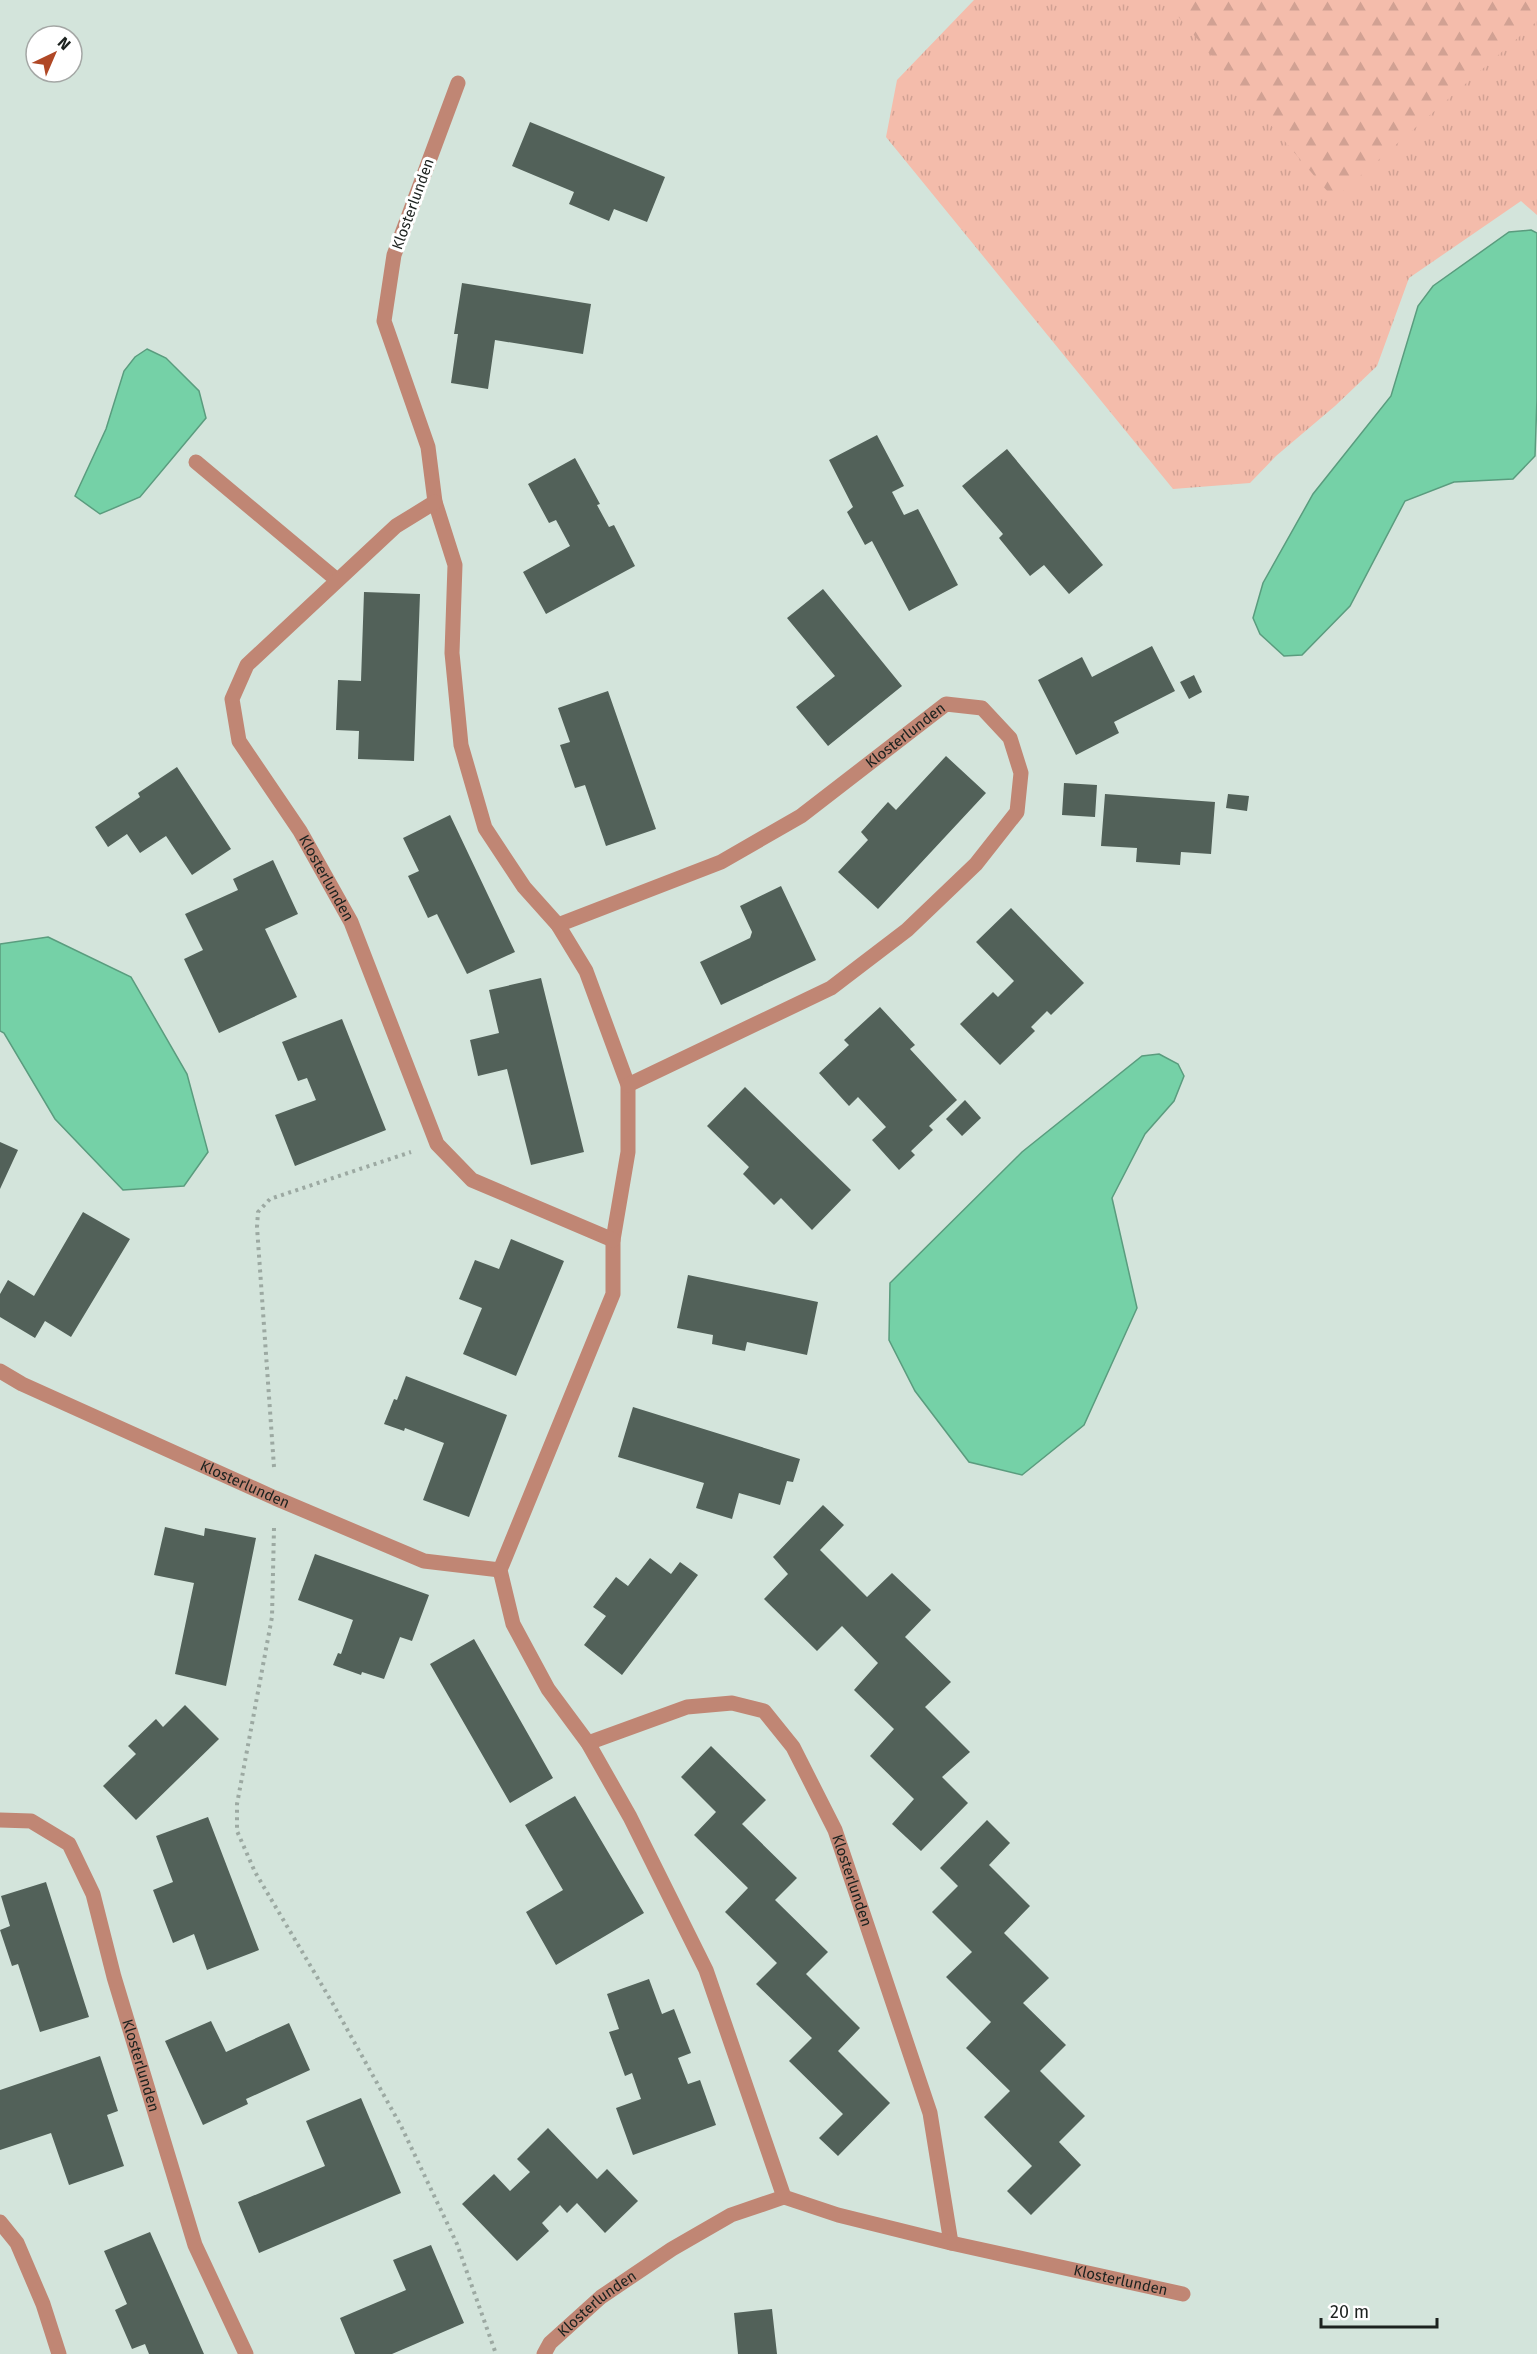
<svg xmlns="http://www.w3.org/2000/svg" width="1537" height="2354" viewBox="0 0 1537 2354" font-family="'Fira Sans',sans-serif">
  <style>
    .grass { fill: url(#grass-tufts) }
    .forest { fill: url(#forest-firs) }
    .water { fill: #75d1a7; stroke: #5a9c7e; stroke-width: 1.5 }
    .building { fill: #526159 }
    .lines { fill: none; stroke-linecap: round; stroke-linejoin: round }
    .path { stroke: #9ca9a2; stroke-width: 4; stroke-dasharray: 3 4.5; stroke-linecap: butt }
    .lane { stroke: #c08674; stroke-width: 15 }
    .street { stroke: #c08674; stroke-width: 15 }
    .labels { text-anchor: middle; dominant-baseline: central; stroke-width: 6; stroke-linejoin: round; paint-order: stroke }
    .street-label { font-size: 15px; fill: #1c221f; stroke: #fff }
  </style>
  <defs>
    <pattern id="grass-tufts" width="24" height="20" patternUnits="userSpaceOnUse" patternTransform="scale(1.5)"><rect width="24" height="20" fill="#f4bcab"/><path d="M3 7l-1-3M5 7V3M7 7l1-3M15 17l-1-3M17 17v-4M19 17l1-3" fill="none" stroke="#d1a193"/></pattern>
    <pattern id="forest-firs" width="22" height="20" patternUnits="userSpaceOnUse" patternTransform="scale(1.5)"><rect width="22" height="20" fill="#f4bcab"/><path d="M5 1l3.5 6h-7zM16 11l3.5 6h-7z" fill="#d1a193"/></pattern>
  </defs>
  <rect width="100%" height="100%" fill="#d3e4db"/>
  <path class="grass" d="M974,0H1537V215L1521,201L1409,278L1377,366L1335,406L1276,456L1250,483L1173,489L886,137L897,80Z"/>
  <path class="forest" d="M1164,0H1537V21L1334,199Z"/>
  <path class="water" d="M1531,230L1537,233V398L1535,456L1513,479L1454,482L1405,501L1350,606L1302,655L1284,656L1260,634L1253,618L1263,583L1313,494L1391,396L1418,306L1433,286L1509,232Z
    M147,349L166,358L199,391L206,418L140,497L100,514L75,496L106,429L124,371L135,357Z
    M48,937L131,977L187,1074L208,1152L184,1186L123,1190L55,1119L4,1033L0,1031V944Z
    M1159,1054L1178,1064L1184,1076L1174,1101L1145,1134L1112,1198L1137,1308L1084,1425L1022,1475L969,1462L915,1391L889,1340L890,1283L1022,1152L1142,1056Z"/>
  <path class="building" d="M530,122L665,177L647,222L614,209L609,221L569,204L574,192L512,166Z
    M462,283L591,304L583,354L495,340L488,389L451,383L458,334H454Z
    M877,435L904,486L892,492L904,515L918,509L958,585L909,611L872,541L865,545L847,512L853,507L829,460Z
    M1007,449L1103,565L1069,594L1044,565L1030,576L999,538L1003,534L962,486Z
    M575,458L600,504L597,505L609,527L614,525L635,566L546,614L523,572L570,546L556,520L549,523L528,484Z
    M823,589L902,686L828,746L796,707L835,676L787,618Z
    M364,592L420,594L414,761L358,759L359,731L336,730L338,680L361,681Z
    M1152,646L1175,691L1114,722L1119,733L1076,755L1038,680L1082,657L1092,677Z
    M1194,675L1202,692L1189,699L1180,682Z
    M608,691L656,829L606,846L585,785L575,788L560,745L570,742L558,708Z
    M946,756L986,793L878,909L838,872L868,840L861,832L888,802L896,810Z
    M177,767L231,849L192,875L166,836L140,853L127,834L108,847L95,827L140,797L138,793Z
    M1064,783L1097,785L1095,817L1062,815Z
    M1105,794L1215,802L1211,854L1181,852L1180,865L1136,862L1137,848L1101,846Z
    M1228,794L1249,796L1247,811L1226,808Z
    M450,815L515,952L467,974L437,914L428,918L408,876L419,871L403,838Z
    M273,860L298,914L265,929L297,997L219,1033L184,959L203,950L185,914L238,890L233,879Z
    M781,886L816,960L721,1005L700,962L750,938L752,932L740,906Z
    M1011,908L1084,983L1051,1015L1047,1011L1031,1027L1035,1031L1000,1065L960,1024L993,992L998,997L1014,981L976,942Z
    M541,978L584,1152L531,1165L507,1069L478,1076L470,1040L499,1033L489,990Z
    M880,1007L915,1045L910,1049L957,1100L929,1126L933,1130L911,1151L915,1155L899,1170L872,1140L886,1127L858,1097L849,1106L819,1073L849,1045L844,1040Z
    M342,1019L386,1130L295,1166L275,1115L316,1100L307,1078L298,1081L282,1042Z
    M745,1087L851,1190L812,1230L781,1198L774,1205L743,1174L749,1167L707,1126Z
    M965,1100L981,1118L962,1136L946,1119Z
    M0,1142L18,1150L0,1189Z
    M83,1212L130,1239L71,1337L45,1321L35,1338L0,1317V1294L8,1280L34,1296Z
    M511,1239L564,1261L516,1376L463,1354L482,1308L459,1299L475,1260L499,1269Z
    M688,1275L818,1302L807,1355L747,1342L745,1351L712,1344L713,1335L677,1328Z
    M406,1376L507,1415L469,1517L423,1500L444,1443L405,1428L404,1431L384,1424L394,1399L397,1400Z
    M633,1407L800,1459L793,1482L787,1481L780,1505L739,1493L732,1519L696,1508L704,1483L618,1457Z
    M823,1505L844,1525L820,1550L867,1597L892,1573L931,1610L905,1637L951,1682L925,1707L970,1752L942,1777L968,1803L921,1851L892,1824L914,1799L870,1756L894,1729L854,1690L878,1663L842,1626L817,1651L764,1599L788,1574L773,1557Z
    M165,1527L204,1536L205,1528L256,1538L226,1686L175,1674L194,1583L154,1575Z
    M315,1554L429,1595L412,1641L400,1637L384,1679L362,1672L361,1675L333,1665L338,1653L341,1654L353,1620L298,1600Z
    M650,1558L671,1574L680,1562L698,1575L622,1675L584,1645L606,1616L593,1607L616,1577L628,1586Z
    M474,1639L553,1778L510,1803L430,1664Z
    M185,1705L219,1739L136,1820L103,1786L136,1754L128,1746L156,1719L163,1727Z
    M711,1746L766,1800L742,1824L797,1878L775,1900L828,1952L806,1974L860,2028L838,2051L890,2103L838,2156L819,2138L843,2114L789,2061L812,2038L756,1984L777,1963L725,1912L748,1888L694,1835L716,1812L681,1777Z
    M575,1796L644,1913L556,1965L526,1912L563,1890L525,1825Z
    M208,1817L259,1950L207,1970L194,1934L173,1943L153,1890L173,1882L156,1836Z
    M987,1820L1010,1843L989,1865L1030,1906L1004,1933L1049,1978L1023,2003L1066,2045L1040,2071L1085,2116L1059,2142L1081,2165L1031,2215L1007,2191L1032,2166L984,2117L1010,2091L966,2048L991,2022L946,1977L972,1952L932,1912L958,1886L940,1868Z
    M46,1882L89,2017L40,2032L18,1964L12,1966L0,1930L10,1926L1,1896Z
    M649,1979L662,2014L674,2009L691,2053L678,2058L688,2084L700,2080L716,2125L633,2155L616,2108L641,2099L632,2073L625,2076L609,2032L619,2029L607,1994Z
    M211,2021L226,2052L289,2023L310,2070L246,2099L248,2104L203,2125L165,2041Z
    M100,2056L118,2111L107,2115L124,2166L69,2185L51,2133L0,2150V2090Z
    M361,2098L401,2193L259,2253L238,2202L325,2166L306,2121Z
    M548,2128L597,2179L607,2169L638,2201L605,2233L577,2203L567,2213L560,2205L542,2223L549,2231L517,2261L462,2204L494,2174L510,2191L530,2172L517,2159Z
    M150,2232L204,2354H149L145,2344L132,2349L115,2310L127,2304L104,2251Z
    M431,2245L464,2323L392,2354H355L340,2318L406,2290L393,2260Z
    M772,2309L777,2354H738L734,2313Z"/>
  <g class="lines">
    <path class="path" d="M274,1467L257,1227L258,1212L270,1199L411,1152
      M274,1528L272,1617L237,1804V1831L255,1872L333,2004L401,2126L457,2244L496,2354"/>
    <path class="lane" d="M196,462L337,580"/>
    <g class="street">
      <path d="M458,83L394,255L384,321L428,447L435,502L455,565L452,653L461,745L485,828L524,887L558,925L586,971L628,1085V1152L613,1240V1294L500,1570L513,1624L548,1689L588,1743L630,1817L706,1970L784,2197"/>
      <path id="s1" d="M435,502L396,526L247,665L232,699L239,741L300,831L351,922L437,1144L472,1180L613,1240"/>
      <path id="s2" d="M558,925L721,862L801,816L946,704L982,708L1010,738L1021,773L1017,812L976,864L907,930L831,988L628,1085"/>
      <path id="s3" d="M0,1371L22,1384L275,1498L424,1561L500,1570"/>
      <path id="s4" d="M588,1743L687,1707L732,1703L764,1711L793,1747L835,1830L930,2113L951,2243"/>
      <path id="s5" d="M0,1820L31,1821L69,1844L93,1894L114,1977L195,2245L246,2354"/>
      <path d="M0,2222L17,2243L43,2304L59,2354"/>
      <path id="s6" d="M544,2354L550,2343L601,2297L672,2249L731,2215L784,2197L838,2215L951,2243L1183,2294"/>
    </g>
  </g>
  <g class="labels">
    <g class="street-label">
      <text transform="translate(413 204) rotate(-70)">Klosterlunden</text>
      <text stroke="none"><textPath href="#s2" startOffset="399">Klosterlunden</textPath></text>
      <text stroke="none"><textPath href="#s1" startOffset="492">Klosterlunden</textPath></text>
      <text stroke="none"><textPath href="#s3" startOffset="270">Klosterlunden</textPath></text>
      <text stroke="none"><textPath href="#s4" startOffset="376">Klosterlunden</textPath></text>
      <text stroke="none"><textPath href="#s5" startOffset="309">Klosterlunden</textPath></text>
      <text stroke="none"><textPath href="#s6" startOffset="638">Klosterlunden</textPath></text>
      <text stroke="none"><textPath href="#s6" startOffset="74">Klosterlunden</textPath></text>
    </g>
  </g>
  <g transform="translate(54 54) rotate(44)"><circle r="28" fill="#ffffff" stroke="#a4a7a5" stroke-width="1.5"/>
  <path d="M0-4.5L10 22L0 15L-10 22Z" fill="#b04826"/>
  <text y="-9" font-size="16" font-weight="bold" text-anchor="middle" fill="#1c221f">N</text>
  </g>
  <path d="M1321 2318v9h116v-9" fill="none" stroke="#1c221f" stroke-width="3"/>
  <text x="1330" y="2318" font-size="18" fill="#1c221f" stroke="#ffffff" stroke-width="4.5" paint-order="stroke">20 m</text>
</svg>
